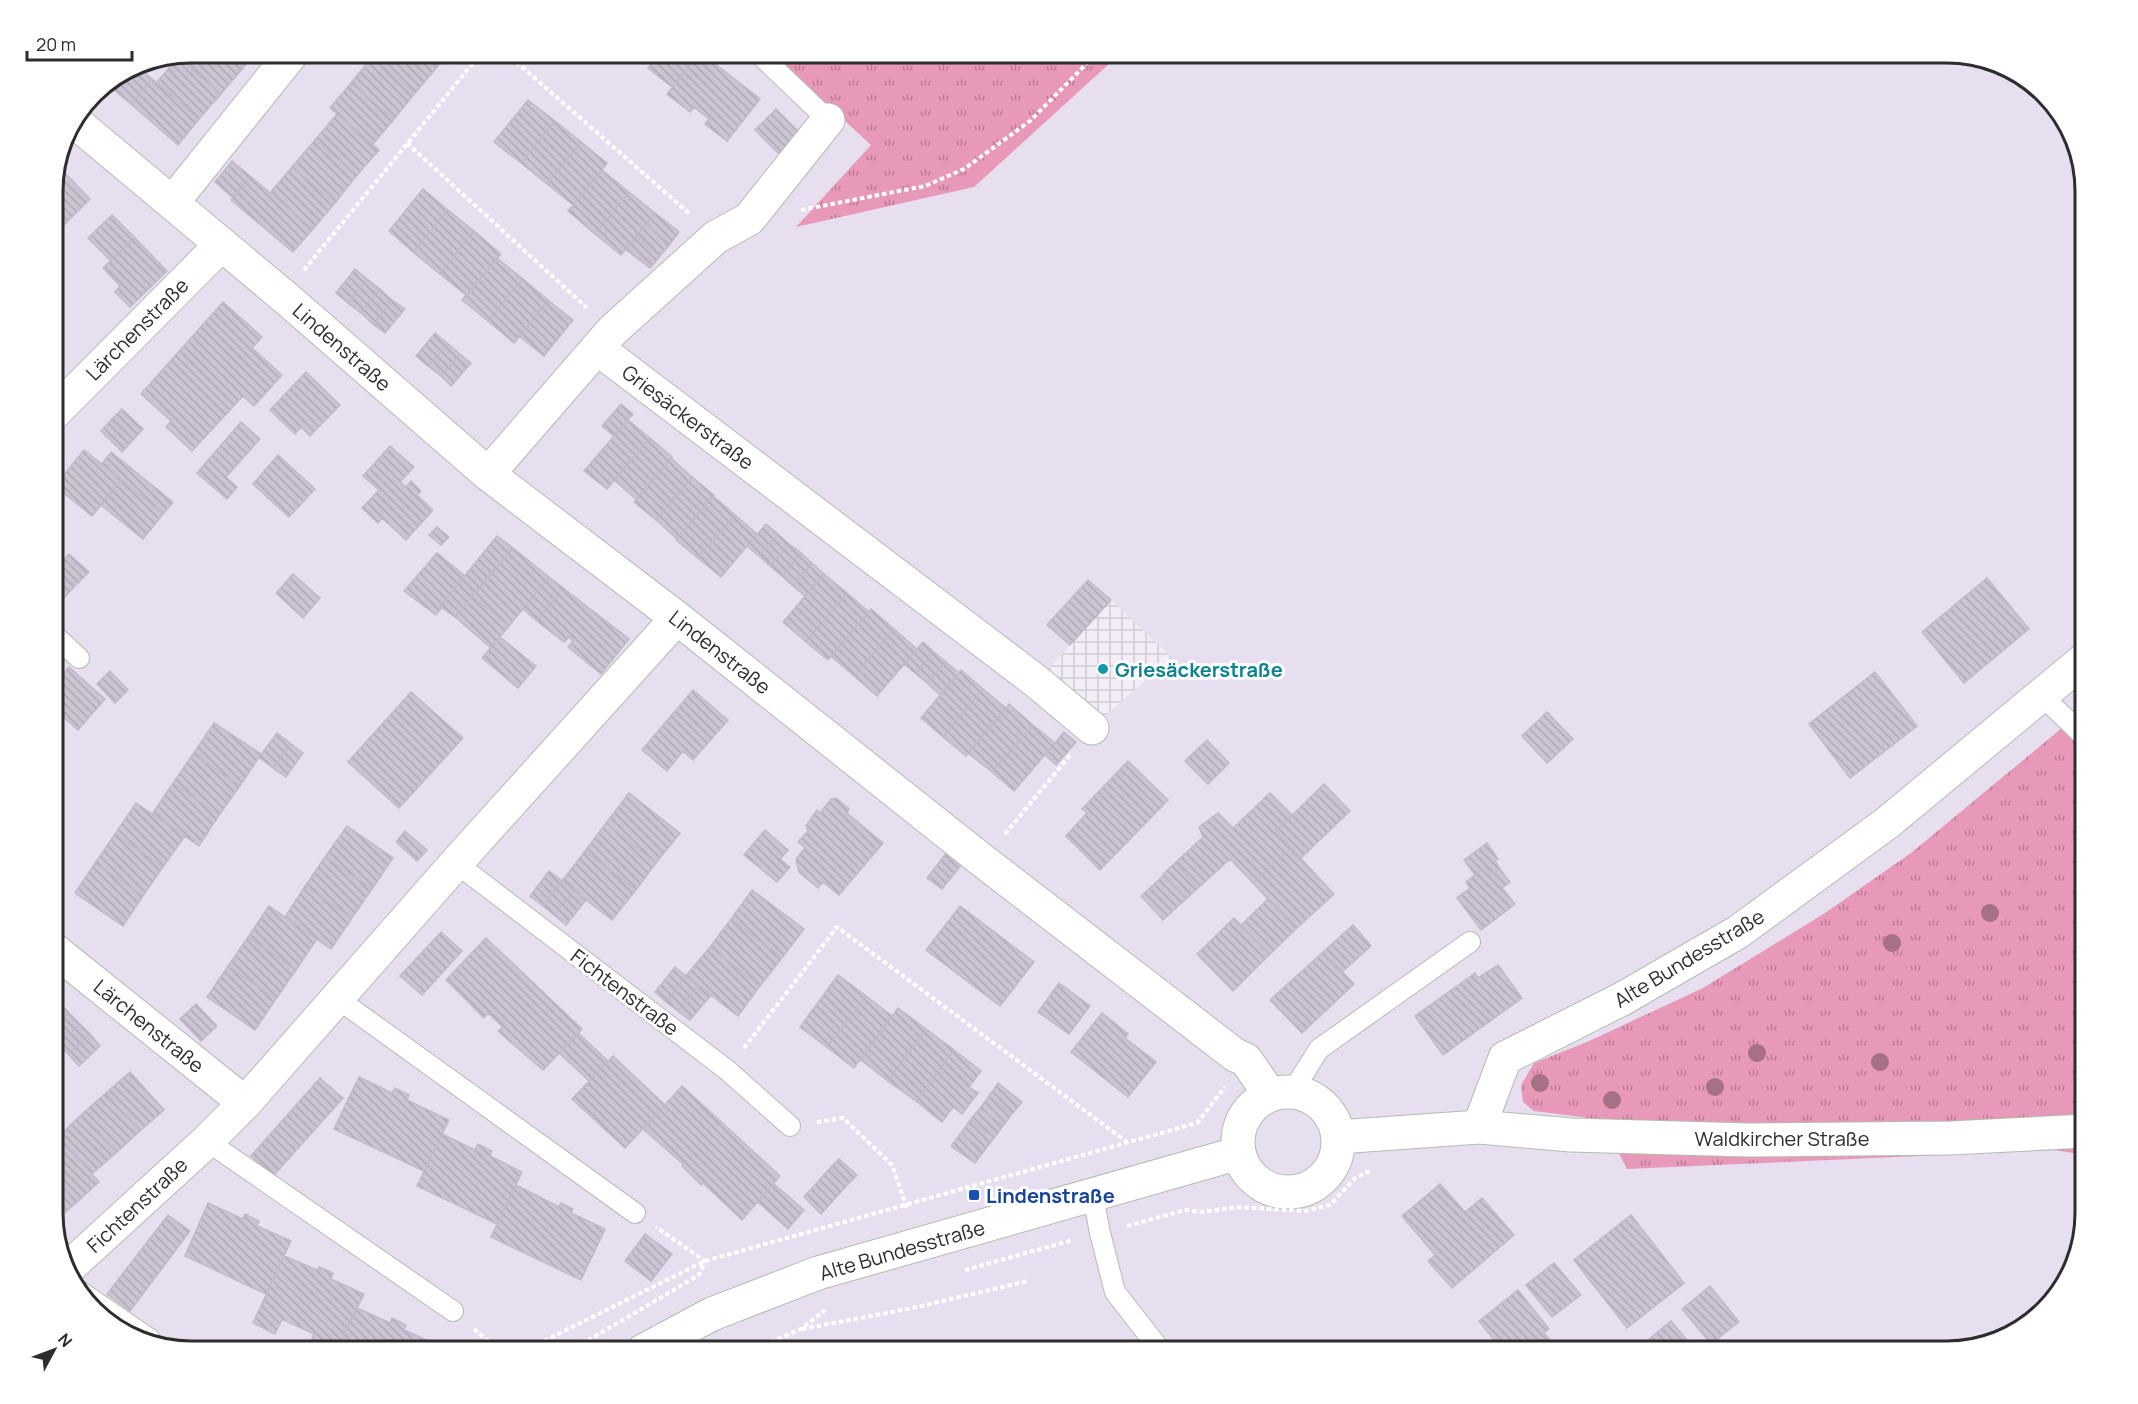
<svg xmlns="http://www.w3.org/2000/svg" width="2138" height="1404" viewBox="0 0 2138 1404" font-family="Manrope,sans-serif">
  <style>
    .grass { fill: url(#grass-tufts) }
    .plaza { fill: url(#plaza-grid) }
    .building { fill: url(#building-back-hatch); stroke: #c3b8cb; stroke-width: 1.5 }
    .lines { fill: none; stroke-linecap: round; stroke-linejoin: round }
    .service-casing { stroke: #b2bdaf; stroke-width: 22 }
    .minor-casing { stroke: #b2bdaf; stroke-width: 35 }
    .path { stroke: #fff; stroke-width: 4; stroke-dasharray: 4.5 3; stroke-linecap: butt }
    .service { stroke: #fff; stroke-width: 20 }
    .minor { stroke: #fff; stroke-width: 33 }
    .tree { fill: #a67085 }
    .culture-dot { fill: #0f9aa8; stroke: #fff; stroke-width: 2 }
    .transit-dot { fill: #1a4fb4; stroke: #fff; stroke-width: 2 }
    .labels { text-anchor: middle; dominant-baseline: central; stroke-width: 6; stroke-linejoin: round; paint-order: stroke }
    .street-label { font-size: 20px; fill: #2d2d2d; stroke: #fff }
    .culture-label { font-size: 20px; font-weight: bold; fill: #0d838f; stroke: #fff; text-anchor: start }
    .transit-label { font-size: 20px; font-weight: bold; fill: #164399; stroke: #fff; text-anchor: start }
    .rim { fill: none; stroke: #2d2d2d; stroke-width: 3 }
  </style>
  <defs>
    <pattern id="grass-tufts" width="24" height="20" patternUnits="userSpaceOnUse" patternTransform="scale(1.5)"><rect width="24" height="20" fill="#e898b8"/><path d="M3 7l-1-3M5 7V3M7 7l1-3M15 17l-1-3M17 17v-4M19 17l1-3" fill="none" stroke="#bc7c96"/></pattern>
    <pattern id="plaza-grid" width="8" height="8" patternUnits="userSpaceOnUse" patternTransform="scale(1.5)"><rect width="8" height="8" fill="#f3edf7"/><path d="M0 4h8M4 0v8" fill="none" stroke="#d1ccd4"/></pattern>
    <pattern id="building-back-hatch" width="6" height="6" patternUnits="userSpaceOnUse" patternTransform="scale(1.5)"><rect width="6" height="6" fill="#cbc3d2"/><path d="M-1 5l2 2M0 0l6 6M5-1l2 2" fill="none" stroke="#afa8b5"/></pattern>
  </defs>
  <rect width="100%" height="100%" fill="#e7dfef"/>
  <path class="grass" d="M771,53H1121L974,187L796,227L871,145Z
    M2085,709V1155L2055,1150L1627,1169L1610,1136L1605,1120L1534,1111L1523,1102L1521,1085L1534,1063L1587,1042L1703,988L1825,913L1911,853Z"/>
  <path class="plaza" d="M1111,600L1171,657L1092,728L1037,682Z"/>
  <path class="building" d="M191,52H224L243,68L221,94L176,55Z
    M224,52H256L243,68Z
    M376,52H422L438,66L415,93L372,57Z
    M422,52H449L438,66Z
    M640,52H700L672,87L648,68L653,62Z
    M700,52L760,99L727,141L705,124L709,119L694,107L690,112L667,94Z
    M372,57L415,93L394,119L351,83Z
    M178,58L221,94L199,119L156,83Z
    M135,65L152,79L131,104L107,84Z
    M152,79L199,119L178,145L131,104Z
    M351,83L394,119L373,144L330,108Z
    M528,100L555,121L521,163L494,142Z
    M776,109L800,133L779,154L755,130Z
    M337,114L379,150L357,175L315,140Z
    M555,121L581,142L547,184L521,163Z
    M315,140L357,175L335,203L292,167Z
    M581,142L607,163L573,205L547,184Z
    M232,161L250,176L233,198L215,182Z
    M57,165L90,199L59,230L53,223V182Z
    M292,167L335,203L313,229L270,193Z
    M602,170L629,192L595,234L568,211Z
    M250,176L313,229L293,252L231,200Z
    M423,189L448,210L413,252L389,231Z
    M629,192L655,213L621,255L595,234Z
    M448,210L474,231L440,274L413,252Z
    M655,213L679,232L670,244L646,224Z
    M112,215L135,238L111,261L88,238Z
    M646,224L670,244L660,256L636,236Z
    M474,231L501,254L467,296L440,274Z
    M636,236L660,256L650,268L625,249Z
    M135,238L167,271L130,307L115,292L120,286L103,268Z
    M497,258L523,279L488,321L462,300Z
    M355,269L367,279L348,303L336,293Z
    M367,279L380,289L361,313L348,303Z
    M523,279L548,300L514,343L488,321Z
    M380,289L392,300L373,324L361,313Z
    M392,300L405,309L385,333L373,324Z
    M548,300L573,320L544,356L519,336Z
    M223,302L262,337L252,348L282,375L254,406L243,396L192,451L166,427L171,421L141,394Z
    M435,333L448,344L428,366L416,356Z
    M448,344L460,354L441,376L428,366Z
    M460,354L471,363L451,386L441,376Z
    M306,372L340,405L310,436L301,427L295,434L270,410Z
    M621,404L633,414L614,436L602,426Z
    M122,409L143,429L133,440L111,420Z
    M111,420L133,440L122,452L101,431Z
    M628,420L650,438L607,489L584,471Z
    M241,422L260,439L226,477L237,487L227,499L197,473Z
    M650,438L672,457L636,499L614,480Z
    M390,446L414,467L400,482L406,487L411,481L421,491L417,495L433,510L406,540L382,518L378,523L362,508L379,490L363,476Z
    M84,450L122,480L92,516L55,486Z
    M111,452L173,502L163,514L102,464Z
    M278,455L315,489L289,517L253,484Z
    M671,458L692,477L656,520L634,502Z
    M692,477L714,495L677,539L656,520Z
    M122,480L163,514L143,539L101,505Z
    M713,496L735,515L698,558L676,540Z
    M735,515L757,534L721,577L698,558Z
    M766,524L778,534L759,556L747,546Z
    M437,527L449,537L441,545L429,535Z
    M778,534L789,544L770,566L759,556Z
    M497,536L513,548L455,617L440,606Z
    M789,544L801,553L782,576L770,566Z
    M513,548L549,577L509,626L472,596Z
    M437,553L465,576L440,606L442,607L436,615L404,591Z
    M801,553L812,563L793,586L782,576Z
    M69,554L89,572L75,586L57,568Z
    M812,563L824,574L805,596L793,586Z
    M53,564L75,586L63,599L53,589Z
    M293,574L320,598L303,618L276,593Z
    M824,574L847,593L806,642L783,622Z
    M549,577L563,588L537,621L523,609Z
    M1987,578L2029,629L1964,683L1922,632Z
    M1088,580L1111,600L1070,645L1047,625Z
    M563,588L629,639L601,674L568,647L573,641L569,637L564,642L537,621Z
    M847,593L869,612L828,660L806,642Z
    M472,596L509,626L491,648L455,617Z
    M871,609L894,629L854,676L831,656Z
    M894,629L917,649L877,696L854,676Z
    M500,637L536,666L518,688L482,658Z
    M923,642L934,652L916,674L904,664Z
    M934,652L946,662L927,683L916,674Z
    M946,662L959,673L940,695L927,683Z
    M69,667L105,699L78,730L53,708V684Z
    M961,670L983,689L943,737L921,718Z
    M110,671L128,690L115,703L97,684Z
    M1875,672L1917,726L1850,778L1809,724Z
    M983,689L1006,708L966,756L943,737Z
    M693,690L728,720L693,760L683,751L667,771L642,750Z
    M411,692L463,738L399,808L348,762Z
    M1009,704L1033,725L992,772L968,753Z
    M1547,712L1573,739L1547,763L1522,736Z
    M214,723L261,754L240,786L193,754Z
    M1033,725L1055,743L1014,791L992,772Z
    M1064,732L1076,742L1056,765L1045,755Z
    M277,733L291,744L273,768L259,757Z
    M1207,740L1229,763L1208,784L1185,761Z
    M291,744L303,753L286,777L273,768Z
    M193,754L240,786L219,815L173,783Z
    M1128,761L1168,800L1100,870L1066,836L1087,813L1082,809Z
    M173,783L219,815L199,846L152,814Z
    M1324,784L1350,811L1301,858L1276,831Z
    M629,793L680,833L656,863L606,823Z
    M1270,793L1292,815L1276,831L1291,848L1253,883L1230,859L1198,888L1175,863L1203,837L1199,827L1218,813L1233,828Z
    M836,798L849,809L847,813L883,843L839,895L823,882L818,888L799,872L796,859L805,848L798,842L808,831L806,826L817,810L820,813L831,799Z
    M136,803L185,836L163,867L115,834Z
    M606,823L656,863L636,890L585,851Z
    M347,826L393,858L372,889L325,857Z
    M765,830L788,850L780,859L790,867L777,882L744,855Z
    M405,831L427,850L417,861L396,842Z
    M115,834L163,867L143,896L95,863Z
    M1487,843L1498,859L1495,861L1500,869L1491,875L1486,867L1475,875L1464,860Z
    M1291,848L1334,894L1296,929L1253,883Z
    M585,851L636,890L612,920L562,881Z
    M947,852L962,864L942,889L927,878Z
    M325,857L372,889L352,918L305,886Z
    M95,863L143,896L123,926L75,893Z
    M1175,863L1198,888L1186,899L1163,874Z
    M1486,867L1491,875L1500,869L1510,882L1502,888L1515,904L1481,930L1457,898L1470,888L1466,882Z
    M549,871L562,881L543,906L530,896Z
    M1164,875L1186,899L1163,920L1141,896Z
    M562,881L574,890L554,915L543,906Z
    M305,886L352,918L331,949L285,917Z
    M574,890L586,900L566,925L554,915Z
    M752,890L804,929L782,958L731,919Z
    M1268,899L1296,929L1269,955L1241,925Z
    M269,906L317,939L296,970L248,937Z
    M960,906L1034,962L1000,1006L926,950Z
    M1234,918L1269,955L1233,991L1197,954Z
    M731,919L782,958L760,986L710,947Z
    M1353,925L1371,946L1341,973L1323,952Z
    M441,932L462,951L422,995L400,976Z
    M248,937L296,970L276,999L228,966Z
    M486,938L582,1029L543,1070L498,1031L503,1027L488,1013L484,1018L446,980Z
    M710,947L760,986L738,1016L686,976Z
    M1323,952L1354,984L1302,1033L1270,1000Z
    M1498,965L1522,998L1443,1055L1415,1016L1475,973L1478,978Z
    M228,966L276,999L255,1030L207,997Z
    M675,967L686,976L666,1002L655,992Z
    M838,975L866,996L827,1047L800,1027Z
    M686,976L698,985L678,1011L666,1002Z
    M1059,983L1090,1006L1069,1034L1038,1012Z
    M698,985L711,995L690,1020L678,1011Z
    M866,996L892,1016L854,1068L827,1047Z
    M59,1002L69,1013L53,1028V1007Z
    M196,1004L217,1026L201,1041L180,1019Z
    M898,1008L926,1029L888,1081L861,1060Z
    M69,1013L80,1024L59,1044L53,1037V1028Z
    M1102,1013L1128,1034L1125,1038L1156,1062L1128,1097L1071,1052Z
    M80,1024L90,1034L68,1054L59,1044Z
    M926,1029L954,1050L916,1101L888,1081Z
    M578,1033L608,1061L589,1081L559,1053Z
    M90,1034L100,1046L79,1066L68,1054Z
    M954,1050L981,1071L969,1087L978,1093L962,1114L953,1107L942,1122L916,1101Z
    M613,1056L665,1105L625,1148L572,1099Z
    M130,1072L164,1110L140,1131L106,1093Z
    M359,1077L392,1093L395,1088L409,1095L407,1100L449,1120L424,1171L334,1129Z
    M320,1078L343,1098L274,1175L251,1156Z
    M998,1083L1022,1102L1012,1114L989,1096Z
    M682,1086L780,1176L742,1220L703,1183L701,1185L682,1166L683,1164L643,1129Z
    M106,1093L140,1131L117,1152L82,1114Z
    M989,1096L1012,1114L1003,1126L980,1108Z
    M980,1108L1003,1126L994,1138L970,1120Z
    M82,1114L117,1152L92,1174L59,1136Z
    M970,1120L994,1138L984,1151L961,1133Z
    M961,1133L984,1151L975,1163L951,1146Z
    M442,1134L475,1150L478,1144L492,1151L490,1156L522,1172L497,1224L417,1186Z
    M64,1142L99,1182L76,1203L53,1177V1152Z
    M839,1159L857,1175L848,1184L830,1168Z
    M830,1168L848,1184L821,1214L804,1197Z
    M53,1177L76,1203L53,1223Z
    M774,1184L804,1210L788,1229L758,1202Z
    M1440,1184L1465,1212L1482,1198L1514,1235L1452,1288L1428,1261L1435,1255L1402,1216Z
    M516,1185L559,1207L561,1203L573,1209L571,1213L605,1229L581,1280L491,1237Z
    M208,1203L243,1219L245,1214L259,1221L257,1226L291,1241L266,1294L185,1256Z
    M168,1215L190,1231L130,1311L107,1294Z
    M1631,1215L1684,1283L1627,1328L1574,1260Z
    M645,1234L672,1254L651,1281L625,1261Z
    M284,1256L317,1270L319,1267L333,1273L331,1279L364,1294L336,1351H307L314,1334L282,1319L275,1334L253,1323Z
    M1554,1263L1581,1295L1552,1317L1526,1285Z
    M1710,1286L1739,1322L1711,1344L1682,1309Z
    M1518,1290L1549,1329L1544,1333L1559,1351H1503L1479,1321Z
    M357,1308L390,1323L392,1318L406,1325L404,1330L438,1345L435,1351H336Z
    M1671,1321L1696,1351H1659L1649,1339Z"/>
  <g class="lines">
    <defs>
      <path id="service" d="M757,52L828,120
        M53,634L79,658
        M2042,696L2085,737
        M456,863L727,1070L790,1126
        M338,999L635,1213
        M1292,1092L1319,1049L1470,942
        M207,1141L453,1311
        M1093,1196L1100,1233L1115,1292L1161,1351
        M78,1290L150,1339"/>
      <path id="minor" d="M74,121L287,299L488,474L677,618L983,861L1235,1055L1246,1060L1270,1095
        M172,203L293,52
        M597,348L1037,682L1092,728
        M53,414L222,244
        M488,474L612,331L716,237L749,219L828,120
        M53,949L245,1103
        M1238 1142a50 50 0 1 1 100 0a50 50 0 1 1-100 0Z
        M1479,1127L1505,1058L1622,999L1738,932L1887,823L2085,659
        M1338,1137L1479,1127L1571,1135L1747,1140L1951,1138L2085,1131
        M67,1269L207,1141L245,1103L456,863L677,618
        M643,1351L712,1314L818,1273L1239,1153"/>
    </defs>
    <use href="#service" class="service-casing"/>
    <use href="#minor" class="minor-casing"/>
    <path class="path" d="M505,52L691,215
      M407,143L587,308
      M801,210L925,186L964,169L1030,121L1098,52
      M304,270L482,52
      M1005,834L1071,754
      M744,1048L837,927L1127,1142
      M817,1122L843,1118L892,1165L907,1208
      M1127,1226L1185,1210L1201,1212L1238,1207L1305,1211L1330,1205L1355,1178L1370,1171
      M965,1270L1073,1240
      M474,1329L500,1351
      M802,1329L913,1308L1028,1281
      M524,1351L705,1261L1197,1123L1225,1087
      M586,1351L582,1344L699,1275L705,1261L656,1227
      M750,1351L801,1329L825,1310"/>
    <use href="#service" class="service"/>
    <use href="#minor" class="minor"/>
  </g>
  <g class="tree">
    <circle cx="1990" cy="913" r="9"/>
    <circle cx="1892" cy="943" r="9"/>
    <circle cx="1757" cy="1053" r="9"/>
    <circle cx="1880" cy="1062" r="9"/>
    <circle cx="1540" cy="1083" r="9"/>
    <circle cx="1715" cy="1087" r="9"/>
    <circle cx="1612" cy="1100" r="9"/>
  </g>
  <circle class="culture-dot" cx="1103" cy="669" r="6"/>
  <rect class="transit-dot" x="968" y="1189" width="12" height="12" rx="3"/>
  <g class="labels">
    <g class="street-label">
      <text transform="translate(137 329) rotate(-45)">Lärchenstraße</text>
      <text transform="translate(342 347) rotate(41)">Lindenstraße</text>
      <text transform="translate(688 417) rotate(37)">Griesäckerstraße</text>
      <text transform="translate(720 652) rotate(38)">Lindenstraße</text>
      <text transform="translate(1689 958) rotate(-31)">Alte Bundesstraße</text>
      <text transform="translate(625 992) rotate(37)">Fichtenstraße</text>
      <text transform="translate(149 1026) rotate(39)">Lärchenstraße</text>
      <text x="1782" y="1138">Waldkircher Straße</text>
      <text transform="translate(137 1205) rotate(-43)">Fichtenstraße</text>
      <text transform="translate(902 1250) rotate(-16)">Alte Bundesstraße</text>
    </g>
    <g class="culture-label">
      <text x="1115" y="669">Griesäckerstraße</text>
    </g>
    <g class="transit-label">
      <text x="986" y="1195">Lindenstraße</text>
    </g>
  </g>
  <path d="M0 0H2138V1404H0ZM191 63H1947A128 128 0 0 1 2075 191V1213A128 128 0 0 1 1947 1341H191A128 128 0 0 1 63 1213V191A128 128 0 0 1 191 63Z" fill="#fff" fill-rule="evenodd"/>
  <path class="rim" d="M191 63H1947A128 128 0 0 1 2075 191V1213A128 128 0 0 1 1947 1341H191A128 128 0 0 1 63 1213V191A128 128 0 0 1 191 63Z"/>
  <g transform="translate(54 1350) rotate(49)" stroke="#ffffff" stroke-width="4.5" paint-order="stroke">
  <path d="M0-4.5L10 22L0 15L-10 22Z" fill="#2d2d2d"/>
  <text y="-9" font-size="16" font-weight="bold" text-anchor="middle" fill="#2d2d2d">N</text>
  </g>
  <path d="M27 51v9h105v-9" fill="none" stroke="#2d2d2d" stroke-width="3"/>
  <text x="36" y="51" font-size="18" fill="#2d2d2d" stroke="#ffffff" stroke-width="4.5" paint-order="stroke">20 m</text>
</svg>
